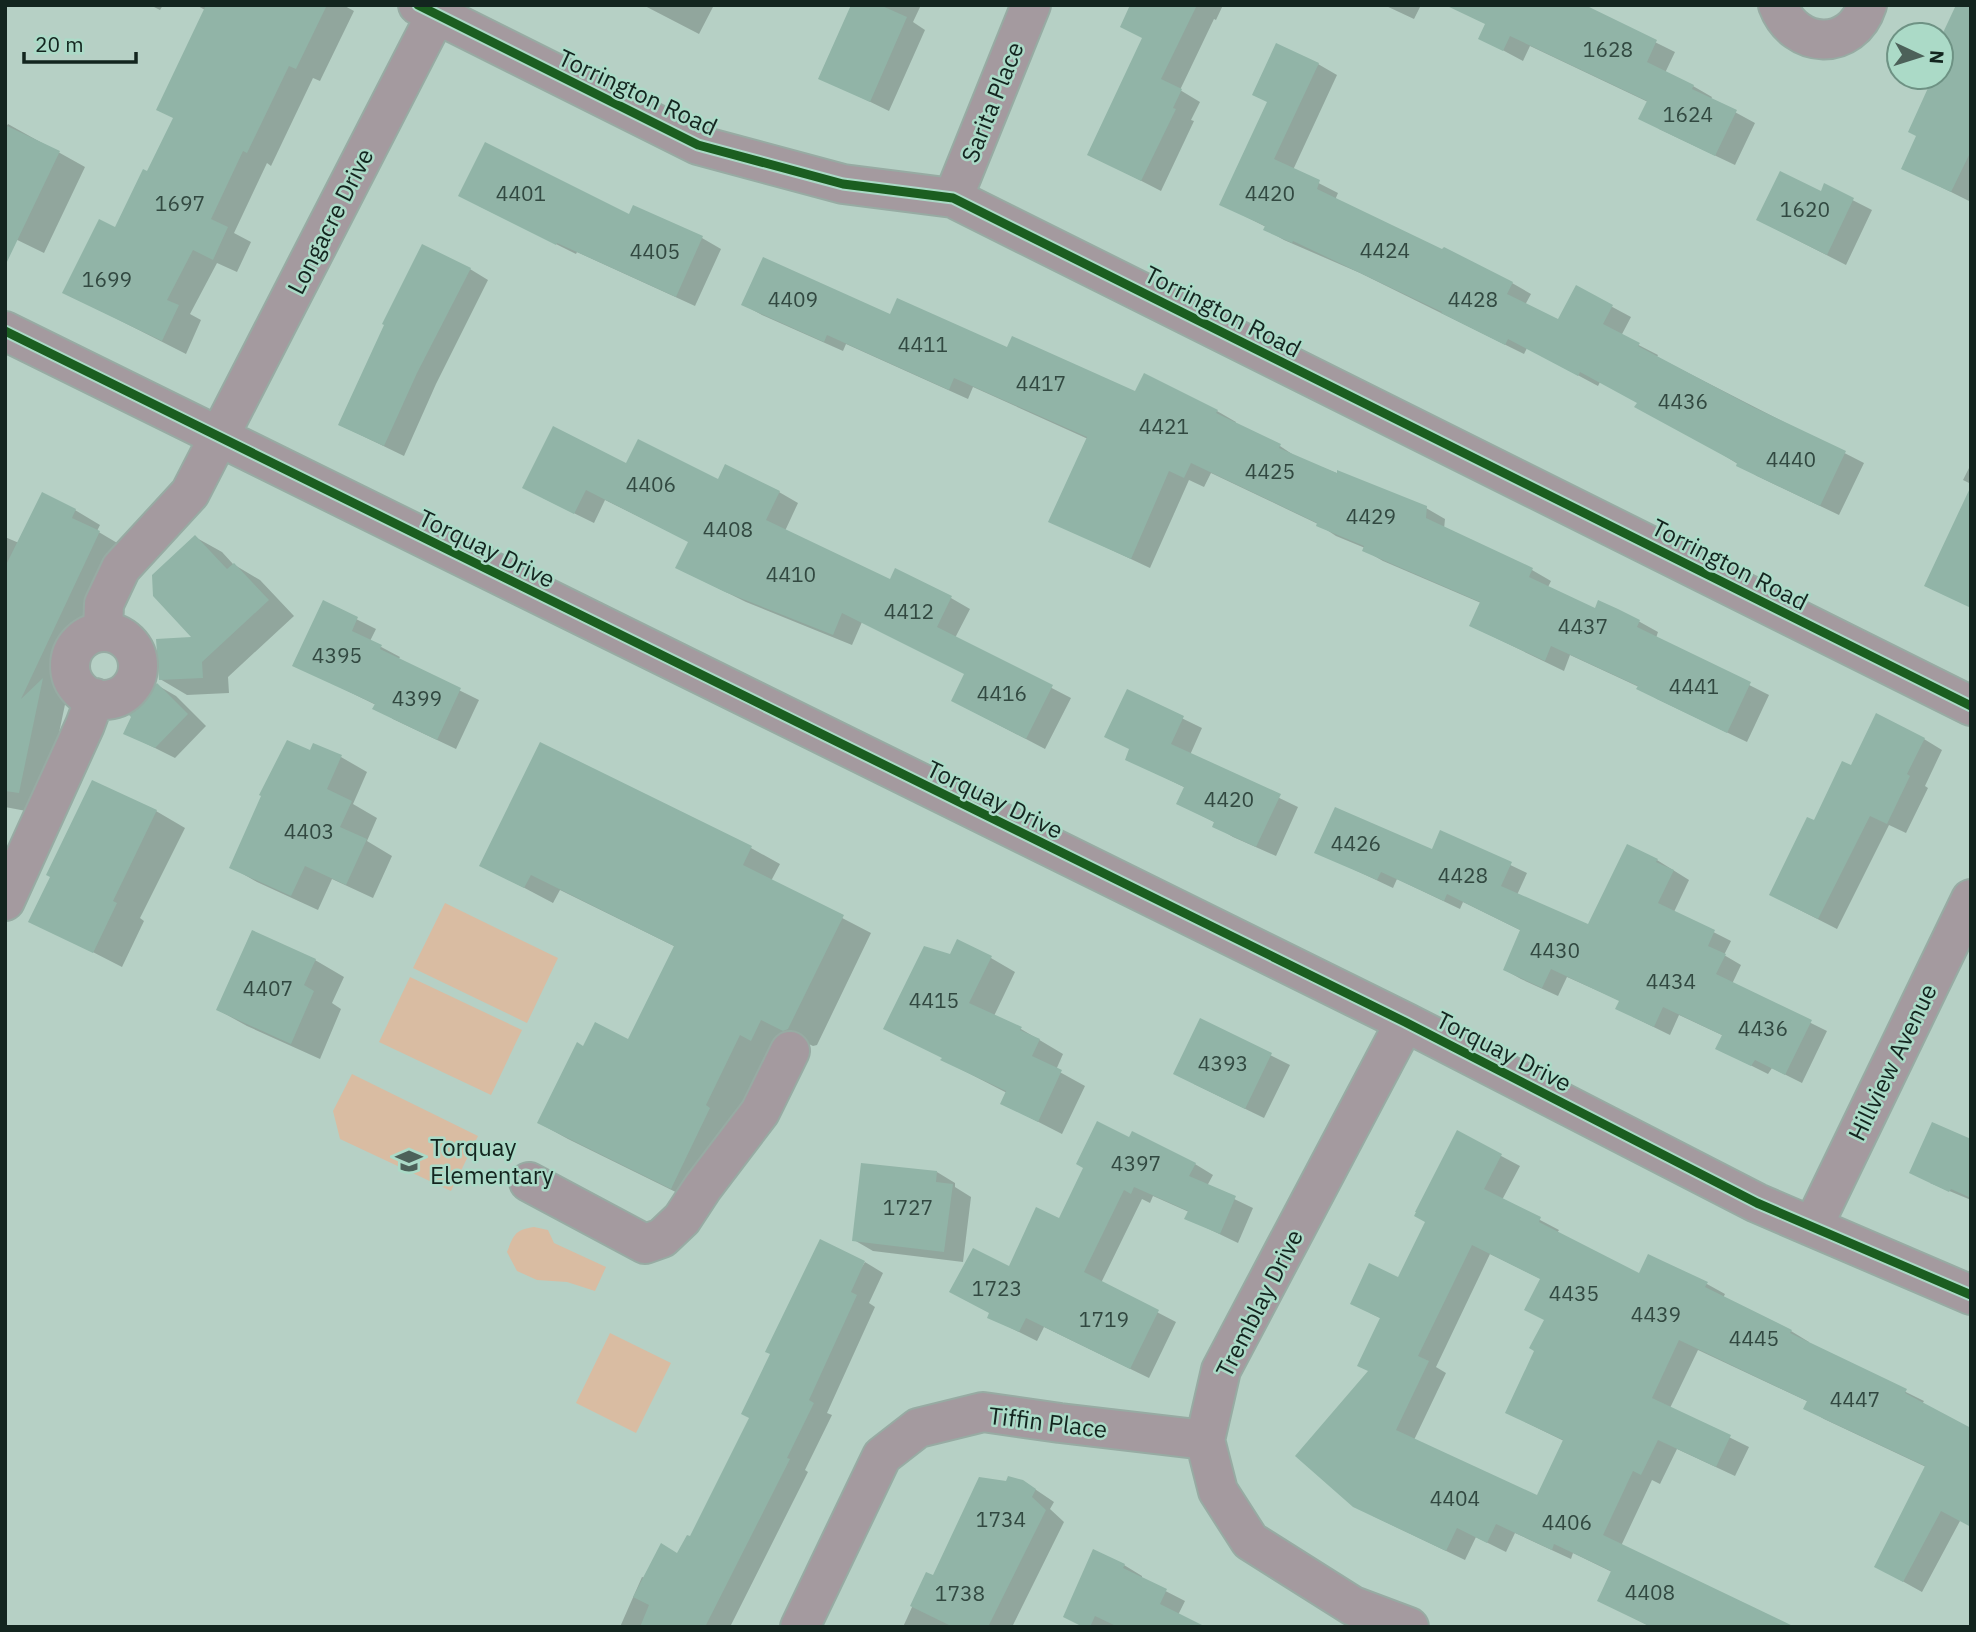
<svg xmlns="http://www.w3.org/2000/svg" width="1976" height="1632" viewBox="0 0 1976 1632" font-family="'IBM Plex Sans',sans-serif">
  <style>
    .green { fill: #d9bca2 }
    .shadow { fill: #0003; fill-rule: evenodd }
    .building { fill: #91b4a7; fill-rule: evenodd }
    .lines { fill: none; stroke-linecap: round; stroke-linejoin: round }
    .minor-casing { stroke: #97aba3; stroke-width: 42 }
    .minor { stroke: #a49a9f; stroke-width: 38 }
    .cycleway-casing { stroke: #abdac7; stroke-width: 13 }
    .cycleway { stroke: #1b5e20; stroke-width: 9 }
    .labels { text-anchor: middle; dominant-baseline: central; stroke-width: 5; stroke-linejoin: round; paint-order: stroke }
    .number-label { font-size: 21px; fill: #324941 }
    .street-label { font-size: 24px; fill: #13251f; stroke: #abdac7 }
    .poi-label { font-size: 24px; fill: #13251f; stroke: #abdac7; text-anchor: start }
  </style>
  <rect width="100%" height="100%" fill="#b6d0c5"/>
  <path class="green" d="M445,903L558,958L527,1023L413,968Z
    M410,977L522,1030L491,1095L379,1042Z
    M352,1074L478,1136L451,1191L340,1139L333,1111Z
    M534,1227L548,1230L554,1243L606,1267L595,1291L567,1282L537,1280L517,1271L507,1252C514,1234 515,1230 534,1227Z
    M610,1333L671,1363L636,1433L576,1403Z"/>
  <path class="shadow" d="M150,5H163L160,10Z
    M196,5H343L354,11L320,81L313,78L271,166L267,163L234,233L251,242L237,272L217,263L190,314L201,320L186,354L64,292L116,230L148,174L175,119L205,10Z
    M643,5H714L699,34Z
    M853,5H921L913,22L925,30L889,111L821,78Z
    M1132,5H1223L1216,20L1214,19L1180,90L1200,102L1191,120L1194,121L1161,191L1089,154L1144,39Z
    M1384,5H1421L1414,19Z
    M1580,5L1675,52L1665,73L1693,86L1712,97L1711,99L1755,123L1735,165L1659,129L1648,102L1530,46L1523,61L1480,38Z
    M1971,5V202L1903,168L1918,136L1935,77H1941V41Z
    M1318,64L1337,75L1293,170L1338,193L1335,200L1512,283L1531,294L1525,305L1559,322L1577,288L1631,317L1621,336L1658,355L1657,357L1864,463L1839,515L1757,476L1639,402L1600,382L1598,386L1527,348L1524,354L1360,273L1284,240L1265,229L1266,227L1221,204Z
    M8,124L85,167L44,253L5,234V129Z
    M1825,186L1872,210L1846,265L1758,220L1821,193Z
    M479,206L630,216L702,238L721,249L695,306L577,252L576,254Z
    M470,269L488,280L436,384L404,456L340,425Z
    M744,305L891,316L1008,349L1136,393L1217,411L1236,422L1235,424L1280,446L1298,458L1426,508L1445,519L1444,529L1532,570L1551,581L1548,587L1596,610L1599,602L1640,622L1658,632L1656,638L1769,695L1747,742L1657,699L1639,687L1570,655L1564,671L1471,626L1481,603L1383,561L1364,550L1365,548L1336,536L1318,524L1211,473L1204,487L1189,480L1150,568L1050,521L1088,439L973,387L968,399L846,344L843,351L762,315Z
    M1971,464V484L1963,480Z
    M627,465L779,492L798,503L785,531L890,581L951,598L970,609L955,638L1071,698L1045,749L953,701L966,674L862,622L852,645L746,602L677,568L690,542L605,500L594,523L543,498Z
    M75,510L100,525L97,531L124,547L57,689L67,695L42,814L5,807V537L19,543Z
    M195,537L222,552L233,564L260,580L294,616L228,677L229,693L187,695L160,679L195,639Z
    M324,603L376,629L370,641L400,657L398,660L479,700L456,749L393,719L376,705L295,665Z
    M157,685L176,696L206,726L175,758L125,733Z
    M1128,692L1202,728L1190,755L1298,807L1276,856L1233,837L1215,826L1216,823L1179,804L1186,788L1127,759L1131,750Z
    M1924,739L1942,750L1925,786L1928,788L1906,833L1889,825L1837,929L1790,905L1815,823L1852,768Z
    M541,744L751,848L780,864L771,881L871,933L817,1045L813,1046L790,1035L780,1056L768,1050L734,1123L700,1204L568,1139L539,1123L584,1048L629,1041L676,947L560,890L553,903L481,865Z
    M311,752L341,757L367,772L353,804L377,818L367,841L392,856L373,898L332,879L318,910L257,882L231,867Z
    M93,783L156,811L185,828L140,918L144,921L122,967L38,924Z
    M1441,832L1527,873L1517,895L1589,927L1628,846L1657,860L1689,880L1674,912L1731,941L1724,955L1741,965L1732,984L1827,1031L1802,1083L1772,1068L1768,1074L1734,1057L1724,1036L1679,1015L1670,1035L1633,1017L1621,1001L1567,977L1558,996L1521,979L1505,970L1522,931L1463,902L1460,909L1397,879L1393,888L1317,852L1432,851Z
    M951,956L991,958L1015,972L994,1016L1021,1029L1063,1054L1056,1070L1085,1086L1062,1134L1003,1104L1007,1093L943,1060Z
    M315,960L344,977L332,1003L341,1009L320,1059L247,1026L218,1010Z
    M1201,1020L1290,1065L1264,1118L1194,1084Z
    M1458,1133L1520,1166L1502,1200L1559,1230L1557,1233L1640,1275L1707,1284L1725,1294L1723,1298L1791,1331L1809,1342V1344L1924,1401L1922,1404L1960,1521L1922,1592L1895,1577L1926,1467L1824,1419L1806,1408L1809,1402L1698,1350L1670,1408L1749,1447L1735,1476L1677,1449L1660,1484L1652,1480L1621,1546L1651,1627L1599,1600L1612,1572L1573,1553L1571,1559L1515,1533L1506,1552L1476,1537L1465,1560L1373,1516L1370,1371L1382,1319L1370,1313L1398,1279L1427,1222ZM1490,1254L1541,1279L1545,1320L1537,1351L1525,1422L1564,1441L1538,1497L1414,1440L1446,1373L1436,1367Z
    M1130,1139L1195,1164L1213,1175L1207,1186L1253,1208L1238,1243L1186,1218L1189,1212L1153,1196L1150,1203L1142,1199L1101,1283L1176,1322L1149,1378L1044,1327L1037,1341L989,1317L1010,1268L1060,1220Z
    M1971,1142V1200L1930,1183Z
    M937,1172L955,1183V1187L971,1197L963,1262L873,1251L854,1240Z
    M865,1262L883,1273L869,1303L875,1307L827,1413L832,1415L805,1470L808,1472L730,1627H620L642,1577L645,1578L678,1555L691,1539Z
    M1023,1481L1054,1502L1050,1509L1064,1522L1012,1627H903L927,1574L933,1577L1007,1483Z
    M1124,1565L1142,1576V1579L1185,1601L1178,1615L1202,1627H1083Z"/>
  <path class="building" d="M206,5H327L296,69L289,66L247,153L243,151L211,219L228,227L213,260L193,250L167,300L179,305L162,341L62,293L99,219L115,227L143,169L147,171L173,118L156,110Z
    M851,5H880L907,17L870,102L818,79Z
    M1130,5H1197L1161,79L1182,89L1173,108L1176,109L1141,181L1087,155L1142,38L1120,27Z
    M1445,5H1585L1657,40L1647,62L1694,85L1692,89L1737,110L1715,156L1638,119L1647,101L1510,36L1503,51L1478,39L1485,24Z
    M1956,5H1971V151L1951,192L1901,169L1916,136L1908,132L1933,77H1941V37Z
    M1276,43L1319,63L1274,159L1320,180L1317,189L1442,249L1444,247L1513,282L1507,294L1558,319L1576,285L1613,305L1603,324L1640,343L1638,346L1753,407L1846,451L1820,506L1736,466L1737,463L1634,407L1637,403L1580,372L1578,376L1508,339L1505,345L1441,313L1442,312L1293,241L1292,243L1263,230L1265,226L1219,205L1267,102L1252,95Z
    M5,125L60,151L5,266Z
    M485,142L629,214L633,205L703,236L676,297L557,243L556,245L458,196Z
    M1780,171L1821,191L1824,183L1854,198L1827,255L1756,220Z
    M422,244L471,268L417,373L384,446L338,425L384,325L382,324Z
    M763,257L890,314L897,298L1007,347L1012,336L1135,391L1144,373L1218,410L1216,413L1281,444L1279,448L1337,473V470L1427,506L1426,518L1533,568L1529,577L1595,608L1598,600L1618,609L1640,620L1637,627L1751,682L1727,733L1636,689L1638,686L1551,646L1545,661L1469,626L1480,602L1362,551L1364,546L1316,526L1317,523L1191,463L1184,478L1169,471L1131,559L1048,522L1087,437L954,378L949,390L827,335L824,342L741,305Z
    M553,426L626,463L638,439L718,479L725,464L780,491L766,520L890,579L895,568L952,596L937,627L1053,685L1026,739L951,701L964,674L842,613L833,635L725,592L675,568L688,542L586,490L574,514L522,488Z
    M1971,486V608L1924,586Z
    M42,492L76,509L72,518L100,531L21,699L43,678L19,793L5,791V567Z
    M195,535L227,569L234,563L269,600L202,662L203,678L159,680L156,639L191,637L153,596L152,575Z
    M323,600L358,617L352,631L382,645L380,649L461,688L437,740L372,709L375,704L292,666Z
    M157,683L188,714L155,748L123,734L131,717L127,713Z
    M1127,689L1184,716L1171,744L1281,794L1256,847L1212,827L1214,822L1176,804L1184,787L1125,760L1129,749L1104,737Z
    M1876,713L1925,738L1907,774L1910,776L1887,824L1870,816L1818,919L1769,895L1807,817L1814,820L1842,761L1851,765Z
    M287,740L310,750L313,743L342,755L327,789L352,801L340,827L367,839L346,885L305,866L291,896L229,868L261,796L259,795Z
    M540,742L752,846L743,865L844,915L788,1029L783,1031L761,1020L751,1041L740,1035L706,1105L710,1108L671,1189L537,1123L577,1042L583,1046L595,1022L628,1039L674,946L531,875L524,888L479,866Z
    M92,780L157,810L113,901L117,903L93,953L28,922L50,877L46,875Z
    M1335,807L1432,849L1440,830L1512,862L1501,886L1588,924L1627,844L1658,859L1656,862L1674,870L1658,903L1715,930L1708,946L1726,954L1716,974L1812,1020L1785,1075L1755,1060L1751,1066L1715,1049L1722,1035L1663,1007L1654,1027L1615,1009L1619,1001L1551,969L1542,988L1503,970L1520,930L1447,894L1444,901L1381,872L1377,880L1314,853Z
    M252,930L316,959L304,985L314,991L291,1044L216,1010Z
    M957,939L992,956L969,1003L1022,1027L1020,1030L1040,1039L1032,1056L1062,1070L1038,1122L1000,1104L1006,1091L940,1060L942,1058L883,1029L924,946L950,954Z
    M1200,1018L1272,1053L1245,1109L1173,1074Z
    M1097,1121L1129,1137L1132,1131L1196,1163L1189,1176L1236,1196L1220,1234L1184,1219L1188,1211L1134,1187L1131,1194L1124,1190L1084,1272L1159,1310L1130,1369L1026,1318L1019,1332L987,1318L989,1313L949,1292L973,1248L1009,1266L1036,1207L1059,1218L1083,1168L1076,1164Z
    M1932,1122L1971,1139V1198L1951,1189L1949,1192L1909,1173Z
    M1457,1130L1502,1154L1484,1189L1541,1217L1539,1222L1639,1273L1648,1254L1665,1262L1708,1282L1705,1287L1792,1330L1790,1333L1907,1389L1905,1393L1971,1428V1527L1941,1511L1903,1582L1874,1567L1925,1466L1803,1409L1807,1401L1679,1340L1652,1398L1731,1435L1716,1467L1658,1440L1641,1475L1633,1471L1603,1535L1795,1627H1651L1597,1601L1611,1571L1554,1544L1552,1550L1496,1524L1487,1543L1457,1528L1446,1551L1353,1507L1295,1456L1368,1371L1357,1366L1380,1318L1350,1304L1369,1263L1398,1277L1425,1222L1414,1216L1416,1212H1415ZM1472,1245L1540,1279L1524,1310L1544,1320L1529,1348L1534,1351L1505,1413L1563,1440L1537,1495L1396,1430L1429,1361L1418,1356Z
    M861,1163L937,1171L936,1182L953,1184L944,1252L852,1241Z
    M820,1239L865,1261L851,1292L857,1295L809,1400L814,1403L787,1458L790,1459L705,1627H640L649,1605L633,1597L661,1543L677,1553L687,1535L690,1536L749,1418L741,1414L770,1354L765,1352Z
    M1008,1476L1023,1480L1036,1489L1032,1497L1046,1510L988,1627H953L910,1606L926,1572L933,1575L979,1477L1006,1481Z
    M1093,1549L1125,1564L1123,1568L1167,1589L1160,1604L1206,1627H1118L1095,1616L1090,1627H1083L1063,1617Z"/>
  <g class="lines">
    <defs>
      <path id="minor" d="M418,5L698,145L843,184L953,198L1971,706
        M1778,5C1795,50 1852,52 1867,5
        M953,198L1031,5
        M5,331L1405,1022L1757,1203L1971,1295
        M103,632L104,604L121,568L190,493L441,5
        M70 666a34 34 0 1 1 68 0a34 34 0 1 1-68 0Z
        M5,901L85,725L95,698
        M1405,1022L1221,1370L1205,1440L1218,1491L1250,1541L1353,1606L1409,1627
        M529,1182L645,1244L662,1238L682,1219L703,1187L760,1112L790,1051
        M1813,1226L1971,899
        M800,1627L882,1456L918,1428L983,1412L1060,1423L1205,1440"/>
    </defs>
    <use href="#minor" class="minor-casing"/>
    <use href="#minor" class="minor"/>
    <defs>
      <path id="cycleway" d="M418,5L698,145L843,184L953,198L1971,706
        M5,331L1405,1022L1757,1203L1971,1295"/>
    </defs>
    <use href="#cycleway" class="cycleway-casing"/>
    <use href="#cycleway" class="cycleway"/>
  </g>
  <defs>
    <symbol id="school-bare" viewBox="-9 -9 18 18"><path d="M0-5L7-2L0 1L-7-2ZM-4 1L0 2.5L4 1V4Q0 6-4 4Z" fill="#4c6159" stroke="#abdac7" stroke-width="2.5" paint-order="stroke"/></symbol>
  </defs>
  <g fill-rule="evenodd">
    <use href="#school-bare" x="390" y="1142" width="38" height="38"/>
  </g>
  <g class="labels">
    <g class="number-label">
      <text x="1608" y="49">1628</text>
      <text x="1688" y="114">1624</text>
      <text x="521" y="193">4401</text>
      <text x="1270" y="193">4420</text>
      <text x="180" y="203">1697</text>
      <text x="1805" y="209">1620</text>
      <text x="1385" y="250">4424</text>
      <text x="655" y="251">4405</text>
      <text x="107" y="279">1699</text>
      <text x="793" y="299">4409</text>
      <text x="1473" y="299">4428</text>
      <text x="923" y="344">4411</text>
      <text x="1041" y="383">4417</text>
      <text x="1683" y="401">4436</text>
      <text x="1164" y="426">4421</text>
      <text x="1791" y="459">4440</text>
      <text x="1270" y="471">4425</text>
      <text x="651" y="484">4406</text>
      <text x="1371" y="516">4429</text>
      <text x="728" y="529">4408</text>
      <text x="791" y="574">4410</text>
      <text x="909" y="611">4412</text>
      <text x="1583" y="626">4437</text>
      <text x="337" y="655">4395</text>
      <text x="1694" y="686">4441</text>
      <text x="1002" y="693">4416</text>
      <text x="417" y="698">4399</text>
      <text x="1229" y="799">4420</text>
      <text x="309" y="831">4403</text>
      <text x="1356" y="843">4426</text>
      <text x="1463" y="875">4428</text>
      <text x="1555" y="950">4430</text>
      <text x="1671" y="981">4434</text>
      <text x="268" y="988">4407</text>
      <text x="934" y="1000">4415</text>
      <text x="1763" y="1028">4436</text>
      <text x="1223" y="1063">4393</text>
      <text x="1136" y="1163">4397</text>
      <text x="908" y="1207">1727</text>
      <text x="997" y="1288">1723</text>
      <text x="1574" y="1293">4435</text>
      <text x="1656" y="1314">4439</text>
      <text x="1104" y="1319">1719</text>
      <text x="1754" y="1338">4445</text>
      <text x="1855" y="1399">4447</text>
      <text x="1455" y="1498">4404</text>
      <text x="1001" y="1519">1734</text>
      <text x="1567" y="1522">4406</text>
      <text x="1650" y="1592">4408</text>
      <text x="960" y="1593">1738</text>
    </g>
    <g class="street-label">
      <text transform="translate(638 92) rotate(25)">Torrington Road</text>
      <text transform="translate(992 102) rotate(-68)">Sarita Place</text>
      <text transform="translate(330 221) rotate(-63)">Longacre Drive</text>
      <text transform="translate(1223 311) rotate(27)">Torrington Road</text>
      <text transform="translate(487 548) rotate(26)">Torquay Drive</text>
      <text transform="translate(1730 564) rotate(27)">Torrington Road</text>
      <text transform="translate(995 799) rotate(26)">Torquay Drive</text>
      <text transform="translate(1504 1051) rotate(27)">Torquay Drive</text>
      <text transform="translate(1892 1062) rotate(-64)">Hillview Avenue</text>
      <text transform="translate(1259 1303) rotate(-63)">Tremblay Drive</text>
      <text transform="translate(1048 1422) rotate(7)">Tiffin Place</text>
    </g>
    <g class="poi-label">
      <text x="430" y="1147">Torquay<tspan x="430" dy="28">Elementary</tspan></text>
    </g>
  </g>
  <rect width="1976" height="1632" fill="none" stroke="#13251f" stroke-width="14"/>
  <g transform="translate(1920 56) rotate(94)"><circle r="33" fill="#abdac7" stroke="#6e9284" stroke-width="2"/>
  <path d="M0-5L12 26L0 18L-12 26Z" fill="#4c6159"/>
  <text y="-10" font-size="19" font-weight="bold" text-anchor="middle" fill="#13251f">N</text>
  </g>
  <path d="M24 52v10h112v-10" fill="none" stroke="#13251f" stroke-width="3.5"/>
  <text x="35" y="52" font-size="21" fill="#13251f" stroke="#abdac7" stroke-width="5" paint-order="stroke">20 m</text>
</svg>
